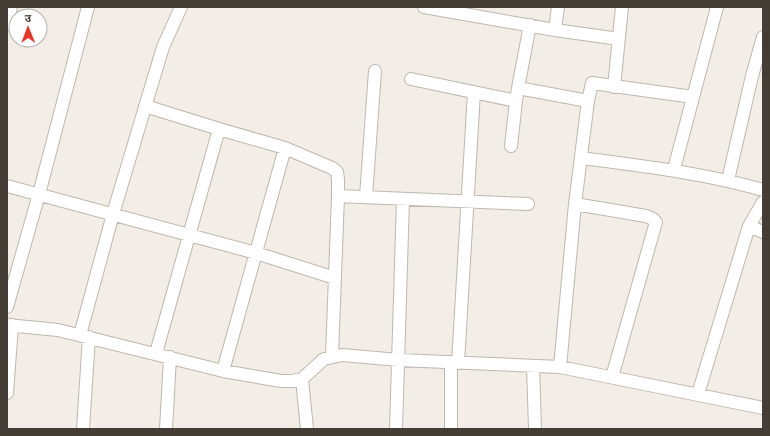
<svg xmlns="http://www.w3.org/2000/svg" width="770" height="436" viewBox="0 0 770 436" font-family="Signika,'Noto Sans Devanagari',sans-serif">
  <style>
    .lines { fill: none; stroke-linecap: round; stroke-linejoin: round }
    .minor-casing { stroke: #bfb7ad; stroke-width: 14 }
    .minor { stroke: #fff; stroke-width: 12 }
  </style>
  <rect width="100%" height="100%" fill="#f2ede6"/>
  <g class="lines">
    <defs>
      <path id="minor" d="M424,7L555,30L619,39
        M7,24L11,7
        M555,30L558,7
        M411,79L516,101L518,88L588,101L592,83L693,97
        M614,87L622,7
        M518,88L530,25
        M145,106L219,129L285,148L332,168L337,172L338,179V196L332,356
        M511,146L516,101
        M581,158C643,166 703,173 763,190
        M674,169L717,7
        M728,180L752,76L763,37
        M7,186L256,253L335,278
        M338,196L528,204
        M366,197L375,71
        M575,204L646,216L653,219L656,222L612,377
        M749,226L763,232
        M7,307L39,194L88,7
        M7,325L58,330L223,371L281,381H292L302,379L324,359L342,355L399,360L560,367L763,408
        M80,335L113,214L163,47L181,7
        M156,353L219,129
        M458,363L474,92
        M533,366L535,429
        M560,367L575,204L588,101
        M223,371L285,148
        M302,379L307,429
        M7,393L12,325
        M698,394L749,226L763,202
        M83,429L89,337
        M166,429L170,357
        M396,429L403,199
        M451,429V362"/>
    </defs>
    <use href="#minor" class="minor-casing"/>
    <use href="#minor" class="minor"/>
  </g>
  <rect width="770" height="436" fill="none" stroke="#443d36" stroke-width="16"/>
  <g transform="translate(28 28) rotate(359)"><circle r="19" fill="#ffffff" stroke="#b4b1af"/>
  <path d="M0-3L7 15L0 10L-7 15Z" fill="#e83527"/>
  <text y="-6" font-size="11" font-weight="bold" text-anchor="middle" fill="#443d36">उ</text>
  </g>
</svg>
